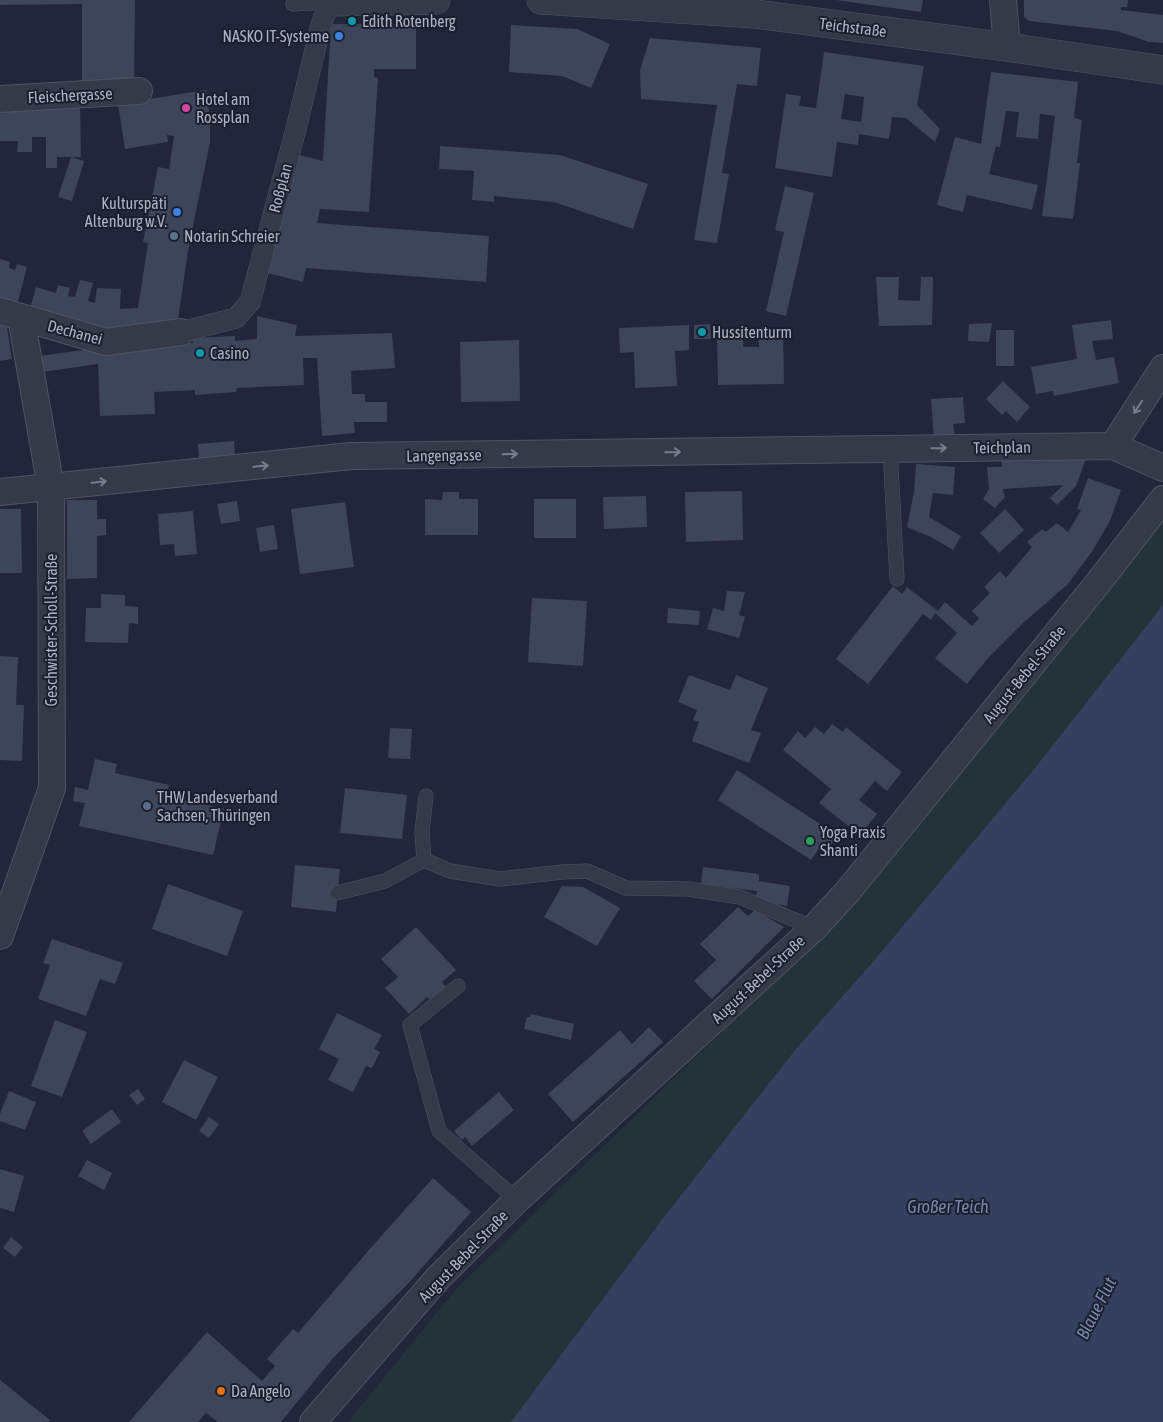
<svg xmlns="http://www.w3.org/2000/svg" width="1163" height="1422" viewBox="0 0 1163 1422" font-family="'Asap Condensed',sans-serif">
  <style>
    .green { fill: #233339 }
    .water { fill: #35405f }
    .building { fill: #3d4558; fill-rule: evenodd }
    .lines { fill: none; stroke-linecap: round; stroke-linejoin: round }
    .service-casing { stroke: #4f5463; stroke-width: 15 }
    .pedestrian-casing { stroke: #4f5463; stroke-width: 21 }
    .minor-casing { stroke: #4f5463; stroke-width: 28 }
    .tertiary-casing { stroke: #4f5463; stroke-width: 29 }
    .service { stroke: #353a48; stroke-width: 14 }
    .pedestrian { stroke: #353a48; stroke-width: 20 }
    .minor { stroke: #353a48; stroke-width: 26 }
    .tertiary { stroke: #353a48; stroke-width: 28 }
    .oneway { stroke: #787d8d }
    .culture-dot { fill: #0f9aa8; stroke: #1a1f2d; stroke-width: 2 }
    .shop-dot { fill: #3f7fe0; stroke: #1a1f2d; stroke-width: 2 }
    .hotel-dot { fill: #d1479c; stroke: #1a1f2d; stroke-width: 2 }
    .service-dot { fill: #5c6f8a; stroke: #1a1f2d; stroke-width: 2 }
    .leisure-dot { fill: #2e9e5b; stroke: #1a1f2d; stroke-width: 2 }
    .food-dot { fill: #e8710a; stroke: #1a1f2d; stroke-width: 2 }
    .labels { text-anchor: middle; dominant-baseline: central; stroke-width: 4; stroke-linejoin: round; paint-order: stroke }
    .poi-label { font-size: 16px; fill: #afb4c5; stroke: #1a1f2d; text-anchor: start }
    .street-label { font-size: 16px; fill: #afb4c5; stroke: #1a1f2d }
    .water-label { font-size: 18px; font-style: italic; fill: #7886ac; stroke: #1a1f2d }
  </style>
  <rect width="100%" height="100%" fill="#212738"/>
  <path class="green" d="M1163,517V1422H348L457,1288L844,914Z"/>
  <path class="water" d="M1163,605V1422H511L661,1221L796,1049L872,963L1035,768Z"/>
  <path class="building" d="M0,0H135L134,81H82V4L0,5Z
    M836,0H923L921,12Z
    M1024,0H1128L1127,7H1121V10L1163,15V43L1149,42L1117,31L1029,21L1024,17Z
    M331,24H416V69H374V77L378,78L369,212L320,209L317,223L489,236L486,282L306,268L303,282L264,272L292,153L323,161Z
    M511,25L577,29L610,44L591,88L562,76L509,72Z
    M650,38L761,48L757,86L737,84L722,173L729,174L717,243L694,240L717,105L641,99L640,70Z
    M824,52L924,66L917,105L940,129L935,142L906,118L892,117L889,139L859,134L858,145L837,142L832,177L775,168L786,94L801,96L799,106L816,108ZM845,94L864,97L861,122L841,119Z
    M991,72L1078,82L1074,118L1082,120L1077,163H1080L1073,219L1042,216L1055,116L1040,114L1038,139L1016,137L1019,112L1006,111L1000,147L996,146L989,174L1038,185L1032,210L967,195L963,212L937,205L955,137L981,144Z
    M206,90L210,119V142L188,251L177,326L105,331L30,309L36,287L56,293L58,285L70,288L68,296L75,297L80,280L93,283L88,301L95,303L97,288L121,289L120,309L138,308L148,243L143,242L158,167L169,169L174,136L167,135L168,142L125,149L118,104Z
    M80,105L81,157H71L84,161L72,201L58,197L71,157H57V168H46V137H32V152H17L18,141H0V107Z
    M440,146L560,155L648,184L633,229L554,202L494,196V202L472,200L474,171L439,169Z
    M785,186L814,193L786,316L766,311L784,232L775,230Z
    M0,259L10,262L9,268L15,270L17,264L27,267L17,305L0,301Z
    M876,277H899L898,300L920,301L921,277H933L932,325L879,326Z
    M257,316L297,325L295,336L392,333L395,368L351,371L352,394H365V402H387V422H354L355,433L322,436L317,358H303L304,385L237,388L236,392L195,395V390L154,392L155,414L100,416L98,364L42,372L39,356L98,348L193,343L192,338L235,336V341L257,339Z
    M1111,320L1113,339L1092,341L1096,360L1114,357L1119,383L1054,396L1053,391L1036,394L1031,367L1077,359L1072,325Z
    M0,321L6,322L12,359L0,361Z
    M992,323L989,342L968,341L969,324Z
    M710,324L711,339H694V325Z
    M689,325V350L675,351L677,386L635,388L634,352L620,353L619,328Z
    M996,330H1014V366H996Z
    M783,333L784,384L718,385L717,336L743,335V347H759L758,334Z
    M519,340L520,401L461,402L460,342Z
    M1003,381L1030,407L1017,422L1006,411L1002,415L986,399Z
    M963,397L965,423L953,424L955,437L934,439L931,399Z
    M234,441L235,456L199,460L198,444Z
    M1087,456L1076,486L1057,505L1050,498L1063,485L1003,489L1005,497L995,508L983,499L989,489L987,467H1002L1001,458Z
    M916,464L955,467L953,495L933,493L929,517L961,536L953,550L931,537L907,527L914,492Z
    M1088,478L1121,490L1110,521L1093,550L1068,584L1022,624L988,658L967,684L935,658L957,633L935,613L931,620L923,614L868,684L836,659L893,586L902,594L907,587L938,611L945,602L972,626L979,618L972,611L990,593L984,587L1000,571L1006,578L1032,547L1027,542L1042,529L1046,532L1057,523L1068,532L1081,510L1077,509Z
    M742,491L743,540L686,542L685,492Z
    M443,492H459V499H478V535H425V499L442,500Z
    M646,496L647,527L604,529L603,497Z
    M534,499H576V538H534Z
    M67,500H97V519H106V535L97,536V578L67,579Z
    M237,501L240,521L221,524L217,504Z
    M345,502L354,567L300,574L291,509Z
    M0,509H21L22,573H0Z
    M1005,509L1024,530L999,553L980,533Z
    M193,511L197,554L175,556L174,544L160,545L158,514Z
    M274,525L278,549L260,552L256,528Z
    M727,591L745,592L739,615L745,617L739,638L707,629L713,608L724,611Z
    M101,594L125,595V606L138,607V624L129,623L128,643L85,642L86,608H101Z
    M532,598L587,601L583,666L528,662Z
    M668,608L700,611L699,625L667,623Z
    M0,656L18,657L16,705H24L22,761L0,760Z
    M689,675L730,690L736,675L768,688L751,730L761,733L749,763L692,741L699,722L693,720L697,710L678,702Z
    M832,724L843,732L846,727L902,772L887,791L875,781L859,800L877,814L860,835L819,803L831,789L783,750L798,731L805,738L815,727L824,734Z
    M390,728L412,729L410,759L388,758Z
    M95,759L117,764L115,773L169,785L166,796L224,809L213,855L79,826L85,803L73,801L75,787L88,790Z
    M737,770L837,835L829,849L822,844L811,860L718,800Z
    M345,788L407,795L402,839L340,833Z
    M295,865L340,869L336,912L291,907Z
    M703,867L759,874V881L790,886L787,906L755,900L757,891L701,884Z
    M168,884L243,911L227,956L152,929Z
    M562,886L583,887L620,908L597,946L544,917Z
    M738,907L748,916L755,910L784,927L712,999L694,981L716,960L700,944Z
    M416,927L456,970L442,982L446,987L431,1001L427,997L409,1014L385,988L398,977L381,959Z
    M52,939L123,963L115,984L100,979L86,1016L38,999L50,965L43,963Z
    M337,1013L382,1035L374,1049L380,1052L372,1068L366,1066L353,1092L328,1080L339,1059L319,1049Z
    M531,1014L574,1024L571,1040L524,1029L527,1017H530Z
    M55,1020L87,1032L62,1097L31,1086Z
    M649,1027L663,1042L573,1122L548,1094L620,1030L632,1044Z
    M184,1060L218,1077L196,1120L162,1102Z
    M138,1089L145,1099L137,1105L129,1095Z
    M9,1091L36,1102L25,1130L0,1121V1114Z
    M499,1092L514,1110L472,1146L465,1137L462,1140L454,1131Z
    M112,1109L121,1122L91,1144L82,1131Z
    M209,1117L219,1124L209,1138L199,1131Z
    M87,1160L112,1173L104,1190L78,1176Z
    M0,1169L24,1176L14,1212L0,1208Z
    M433,1178L471,1212L406,1286L333,1358L281,1422H218L206,1413L198,1422H129L207,1332L262,1381L275,1366L267,1359L293,1329L298,1333L368,1251Z
    M11,1237L23,1247L15,1257L3,1248Z
    M0,1380L50,1420L48,1422H0Z"/>
  <g class="lines">
    <defs>
      <path id="service" d="M293,4L330,2
        M890,449L897,579
        M426,796L422,832L424,860L450,871L500,879L562,872L587,871L626,888L688,889L740,897L814,928
        M337,893L385,881L424,860
        M458,986L410,1025L439,1131L517,1200"/>
      <path id="pedestrian" d="M181,332L236,318L250,302L296,129L321,25L330,2"/>
      <path id="minor" d="M1003,0L1007,47
        M0,99L139,91
        M0,311L106,342L181,332
        M1113,446L1163,368
        M0,492L351,456L1113,446L1163,468
        M0,936L52,788L51,488L21,317
        M313,1422L438,1278L517,1200L814,928L848,891L1098,583L1163,499"/>
      <path id="tertiary" d="M328,0L330,2L436,0
        M541,0L755,14L1007,47L1163,70"/>
    </defs>
    <use href="#service" class="service-casing"/>
    <use href="#pedestrian" class="pedestrian-casing"/>
    <use href="#minor" class="minor-casing"/>
    <use href="#tertiary" class="tertiary-casing"/>
    <use href="#service" class="service"/>
    <use href="#pedestrian" class="pedestrian"/>
    <use href="#minor" class="minor"/>
    <use href="#tertiary" class="tertiary"/>
  </g>
  <defs><path id="oneway-shaft" d="M-6 0H5M1.5-3L5.5 0L1.5 3" fill="none" stroke-width="1.6" stroke-linecap="round" stroke-linejoin="round" transform="scale(1.25)"/></defs>
  <g class="oneway">
    <use href="#oneway-shaft" transform="translate(1138 407) rotate(123)"/>
    <use href="#oneway-shaft" transform="translate(939 448) rotate(-1)"/>
    <use href="#oneway-shaft" transform="translate(673 452) rotate(-1)"/>
    <use href="#oneway-shaft" transform="translate(510 454) rotate(-1)"/>
    <use href="#oneway-shaft" transform="translate(261 466) rotate(-6)"/>
    <use href="#oneway-shaft" transform="translate(99 482) rotate(-6)"/>
  </g>
  <g class="culture-dot">
    <circle cx="352" cy="21" r="5"/>
    <circle cx="702" cy="332" r="5"/>
    <circle cx="200" cy="353" r="5"/>
  </g>
  <g class="shop-dot">
    <circle cx="339" cy="36" r="5"/>
    <circle cx="177" cy="212" r="5"/>
  </g>
  <circle class="hotel-dot" cx="186" cy="108" r="5"/>
  <g class="service-dot">
    <circle cx="174" cy="236" r="5"/>
    <circle cx="147" cy="806" r="5"/>
  </g>
  <circle class="leisure-dot" cx="810" cy="841" r="5"/>
  <circle class="food-dot" cx="221" cy="1391" r="5"/>
  <g class="labels">
    <g class="poi-label">
      <text x="362" y="21">Edith Rotenberg</text>
      <text x="329" y="36" text-anchor="end">NASKO IT-Systeme</text>
      <text x="196" y="99">Hotel am<tspan x="196" dy="18">Rossplan</tspan></text>
      <text x="167" y="203" text-anchor="end">Kulturspäti<tspan x="167" dy="18">Altenburg w.V.</tspan></text>
      <text x="184" y="236">Notarin Schreier</text>
      <text x="712" y="332">Hussitenturm</text>
      <text x="210" y="353">Casino</text>
      <text x="157" y="797">THW Landesverband<tspan x="157" dy="18">Sachsen, Thüringen</tspan></text>
      <text x="820" y="832">Yoga Praxis<tspan x="820" dy="18">Shanti</tspan></text>
      <text x="231" y="1391">Da Angelo</text>
    </g>
    <g class="street-label">
      <text transform="translate(853 27) rotate(7)">Teichstraße</text>
      <text transform="translate(70 95) rotate(-3)">Fleischergasse</text>
      <text transform="translate(280 188) rotate(-75)">Roßplan</text>
      <text transform="translate(75 332) rotate(15)">Dechanei</text>
      <text transform="translate(1002 447) rotate(-1)">Teichplan</text>
      <text transform="translate(444 455) rotate(-1)">Langengasse</text>
      <text transform="translate(51 630) rotate(-90)">Geschwister-Scholl-Straße</text>
      <text transform="translate(1024 674) rotate(-51)">August-Bebel-Straße</text>
      <text transform="translate(758 979) rotate(-43)">August-Bebel-Straße</text>
      <text transform="translate(463 1256) rotate(-46)">August-Bebel-Straße</text>
    </g>
    <g class="water-label">
      <text x="948" y="1206">Großer Teich</text>
      <text transform="translate(1096 1308) rotate(-63)">Blaue Flut</text>
    </g>
  </g>
</svg>
